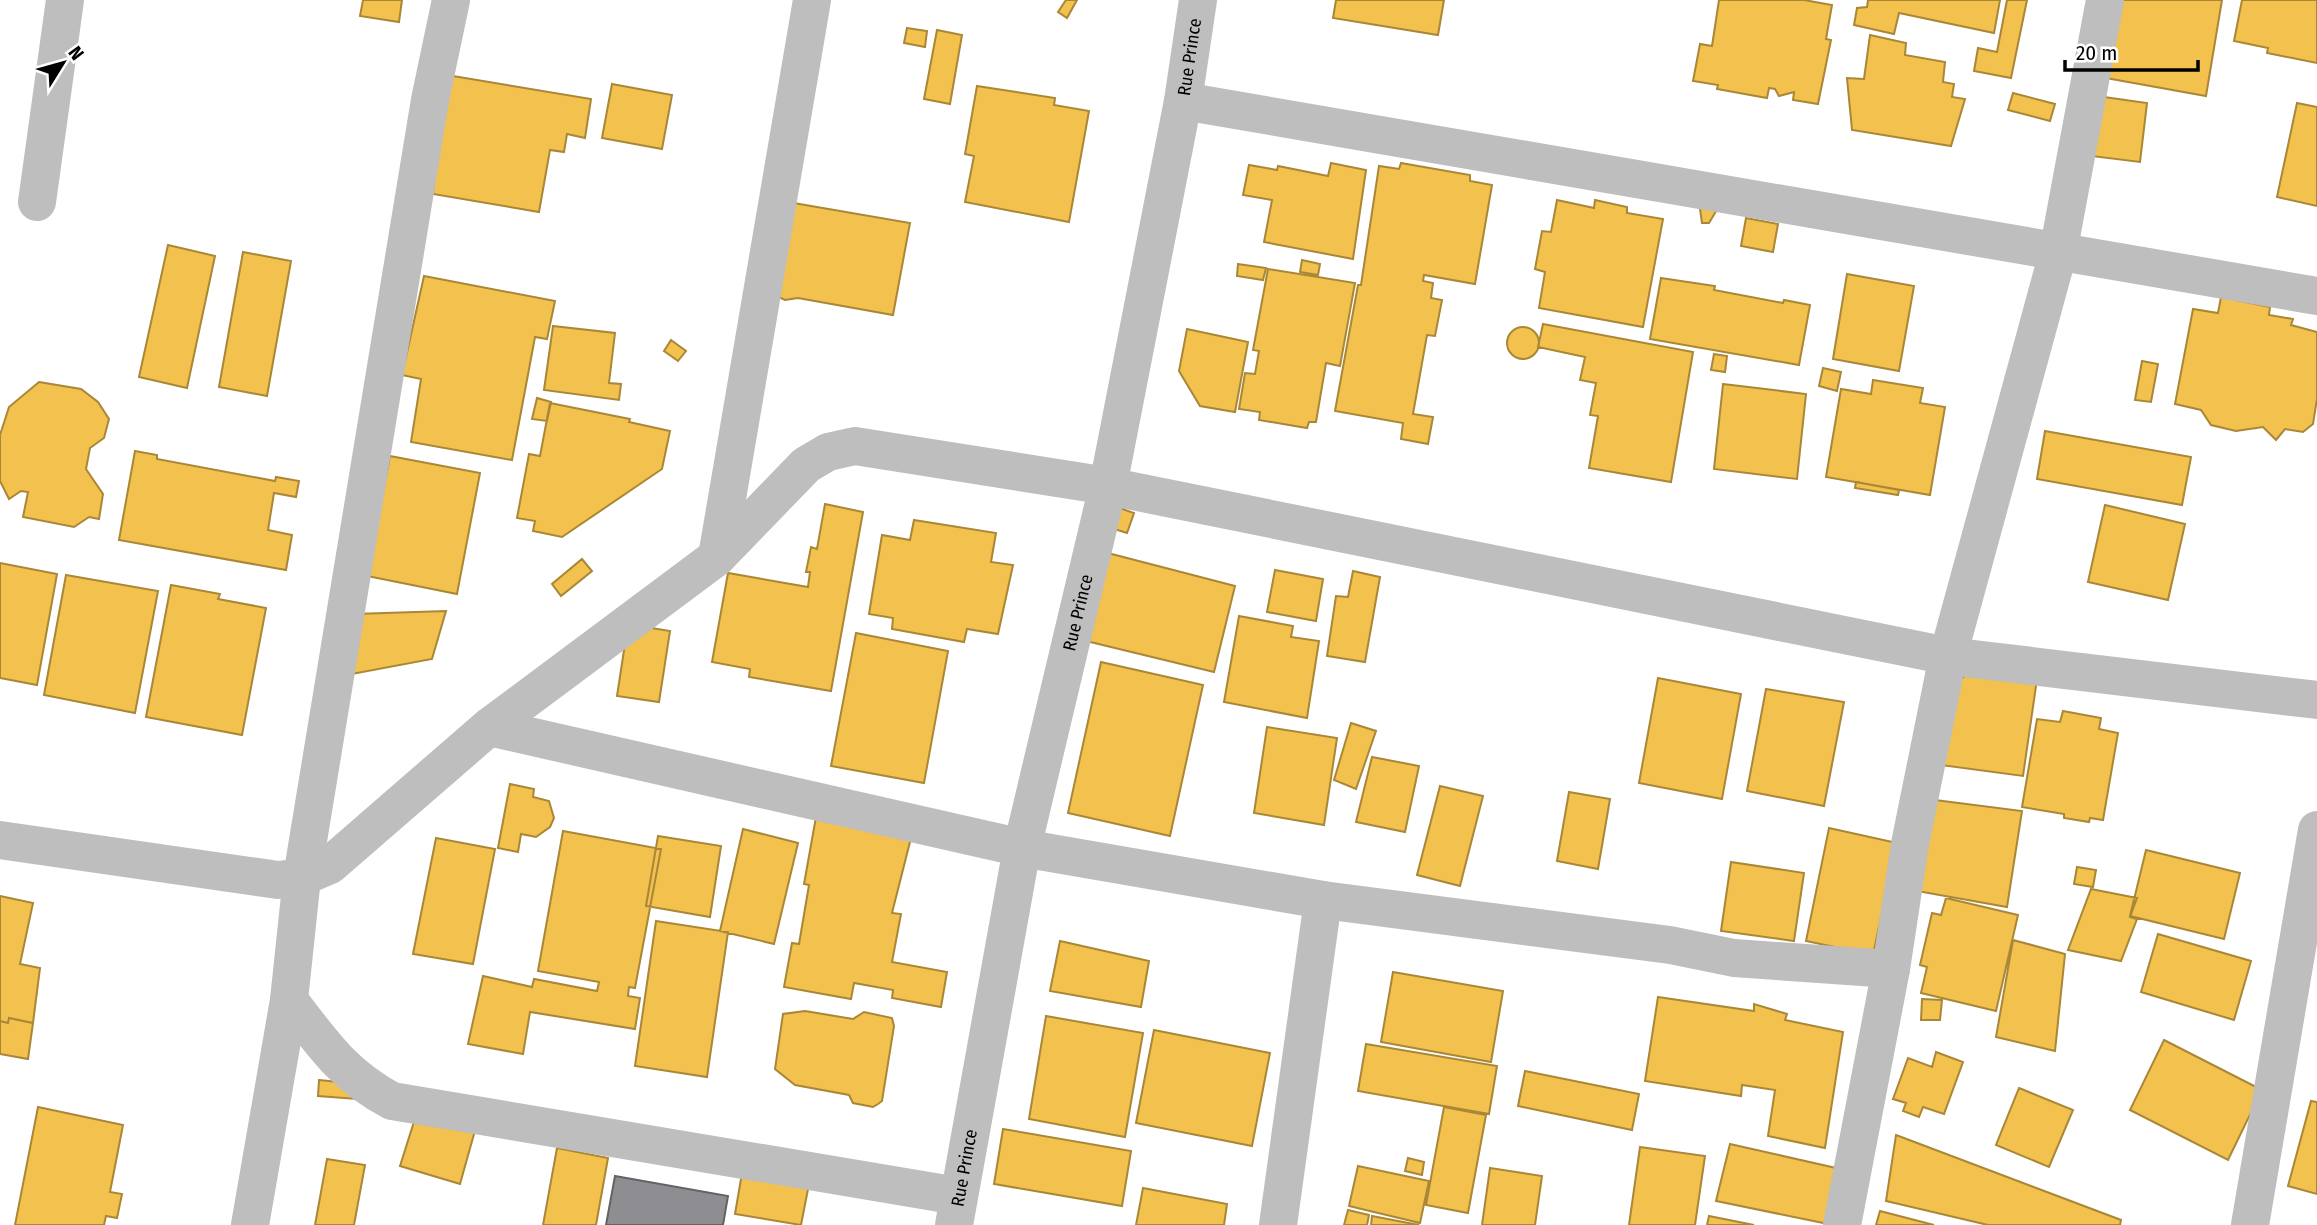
<svg xmlns="http://www.w3.org/2000/svg" width="2317" height="1225" viewBox="0 0 2317 1225" font-family="'Fira Sans Condensed',sans-serif">
  <style>
    .homes { fill: #f2c14e; stroke: #a98737; stroke-width: 2 }
    .industry { fill: #8d8d92; stroke: #636366; stroke-width: 2 }
    .lines { fill: none; stroke-linecap: round; stroke-linejoin: round }
    .minor { stroke: #bebebe; stroke-width: 38 }
    .tertiary { stroke: #bebebe; stroke-width: 38 }
    .labels { text-anchor: middle; dominant-baseline: central; stroke-width: 7; stroke-linejoin: round; paint-order: stroke }
    .street-label { font-size: 18px; fill: #000; stroke: #fff }
  </style>
  <rect width="100%" height="100%" fill="#fff"/>
  <path class="homes" d="M363,0H402L399,22L360,16Z
    M1066,0H1077L1067,18L1058,12Z
    M1336,0H1444L1438,35L1333,18Z
    M1719,0H1804L1832,5L1826,39L1831,40L1818,104L1793,100L1794,92L1779,96L1775,89L1769,88L1767,98L1717,89L1718,85L1693,81L1700,44L1712,46Z
    M1868,0H2000L1994,33L1899,13L1894,34L1854,25L1857,8L1867,7Z
    M2007,0H2027L2011,78L1974,71L1978,48L1997,52Z
    M2112,0H2222L2206,96L2100,77Z
    M2242,0H2317V63L2267,53L2268,48L2234,41Z
    M907,28L927,31L925,47L904,43Z
    M937,30L962,35L950,104L924,99Z
    M1870,35L1906,43L1905,55L1945,62L1943,82L1954,84L1952,97L1965,99L1951,146L1852,130L1847,78L1864,79Z
    M441,74L591,99L585,138L567,134L564,152L550,150L539,212L433,194Z
    M612,84L672,95L662,149L602,138Z
    M977,86L1055,98L1054,105L1089,111L1069,222L965,202L974,156L965,154Z
    M2013,93L2055,104L2050,121L2008,110Z
    M2090,95L2147,103L2140,162L2083,155Z
    M2297,103L2317,107V206L2277,197Z
    M1331,163L1366,170L1353,259L1264,242L1272,200L1243,195L1249,165L1277,170L1278,166L1328,176Z
    M1401,163L1470,175V181L1492,185L1475,284L1424,275L1423,281L1433,283L1431,298L1442,300L1435,336L1427,335L1413,414L1433,417L1428,444L1401,439L1403,423L1335,411L1358,285H1361L1379,166L1399,169Z
    M1557,200L1594,208L1595,200L1627,207V213L1663,219L1643,327L1539,308L1545,272L1535,269L1542,231L1551,232Z
    M788,202L910,223L893,315L798,298L785,300L772,294Z
    M1699,202L1721,203L1709,223H1702Z
    M1746,218L1778,224L1773,252L1741,246Z
    M168,245L215,256L187,388L139,377Z
    M243,252L291,261L267,396L219,387Z
    M1302,260L1320,264L1318,275L1300,272Z
    M1238,264L1266,268L1263,280L1237,276Z
    M1268,269L1355,283L1340,366L1326,363L1316,422H1309L1307,428L1259,420L1260,412L1239,409L1245,373L1255,374L1259,351L1253,350Z
    M1847,274L1914,286L1899,371L1833,359Z
    M424,276L555,301L547,339L535,337L512,460L411,442L421,379L402,375Z
    M1661,278L1715,286L1714,290L1783,303L1784,300L1810,305L1799,365L1650,339Z
    M2221,297L2270,307L2269,315L2293,319L2291,325L2317,332V399L2313,424L2303,432L2285,429L2276,440L2263,427L2236,431L2211,425L2201,410L2175,404L2193,309L2218,313Z
    M1543,324L1693,352L1671,482L1589,468L1598,416L1590,415L1596,383L1580,380L1585,357L1538,347Z
    M553,326L615,333L609,383L621,384L619,400L544,390Z
    M1507 343a16 16 0 1 1 32 0a16 16 0 1 1-32 0Z
    M1187,329L1248,342L1235,412L1200,406L1179,371Z
    M671,340L686,351L678,361L664,351Z
    M1714,354L1727,356L1725,372L1711,370Z
    M2142,361L2158,364L2151,402L2135,400Z
    M1823,368L1841,372L1837,391L1819,386Z
    M1873,380L1923,388L1920,403L1945,407L1930,495L1826,477L1841,389L1871,394Z
    M39,382L81,389L98,402L109,419L104,438L90,448L86,469L103,494L99,519L89,517L74,527L23,517L28,492L21,491L9,499L0,481V435L9,407Z
    M1723,384L1806,394L1797,479L1714,469Z
    M537,398L551,402L547,421L532,419Z
    M550,403L630,419L629,422L670,431L662,469L562,537L533,531L535,521L517,518L529,454L540,456Z
    M2045,431L2191,457L2182,505L2037,479Z
    M135,451L157,455V459L275,481L276,477L299,481L296,497L274,493L268,530L292,535L286,570L119,540Z
    M390,456L480,473L457,594L367,576Z
    M1856,482L1899,490L1898,495L1855,488Z
    M825,504L863,512L831,691L749,677L750,669L712,662L728,573L808,587L810,572H806L811,547L817,549Z
    M1111,505L1134,513L1127,533L1105,526Z
    M2105,505L2185,524L2168,600L2088,582Z
    M914,520L996,533L991,562L1013,565L998,634L967,629L964,642L892,629L893,618L869,614L882,535L910,540Z
    M1104,552L1235,586L1214,672L1082,640Z
    M582,559L592,571L561,596L552,584Z
    M0,563L57,574L37,685L0,678Z
    M1275,570L1323,579L1316,621L1267,612Z
    M1353,571L1380,577L1365,662L1327,656L1336,596L1348,597Z
    M66,575L158,591L135,713L44,695Z
    M171,585L220,594L218,599L266,608L242,735L146,717Z
    M446,611L432,659L336,677L354,614Z
    M1239,616L1293,626L1291,637L1319,641L1307,718L1224,702Z
    M628,624L670,631L659,702L617,696Z
    M856,633L948,651L924,783L831,766Z
    M1101,662L1203,685L1170,836L1068,813Z
    M1976,669L2037,679L2023,776L1933,764L1951,685Z
    M1658,678L1741,694L1722,799L1639,783Z
    M1766,689L1844,702L1824,806L1747,791Z
    M2063,711L2101,718L2099,729L2118,733L2103,820L2090,818L2089,822L2064,818V814L2022,807L2037,719L2060,722Z
    M1351,723L1376,731L1356,789L1334,780Z
    M1267,727L1337,738L1324,825L1254,813Z
    M1372,757L1419,766L1405,832L1356,822Z
    M510,784L534,789L533,797L549,801L554,818L550,827L536,837L521,834L518,852L498,848Z
    M1440,786L1483,796L1460,886L1417,875Z
    M1569,792L1610,799L1598,869L1557,861Z
    M1935,800L2022,811L2007,907L1917,891Z
    M816,817L912,834L892,913L901,914L892,962L947,972L941,1007L892,998L893,990L854,983L851,999L784,987L792,943L799,944L809,885L804,884Z
    M1829,828L1897,843L1873,955L1806,941Z
    M743,829L798,843L774,944L720,931Z
    M563,831L661,849L635,988L629,987L628,996L640,998L635,1029L530,1012L523,1054L468,1044L483,976L532,987L534,979L597,991L599,982L538,971Z
    M658,836L721,846L710,917L646,906Z
    M436,838L495,849L473,964L413,954Z
    M2146,850L2240,873L2224,939L2130,916Z
    M1731,862L1804,873L1794,941L1721,931Z
    M2077,867L2096,870L2093,887L2074,884Z
    M2091,889L2137,898L2130,917L2137,919L2121,961L2068,950Z
    M0,896L33,903L20,964L40,968L33,1023L9,1018L8,1023L0,1021Z
    M1946,898L2018,915L1996,1011L1921,993L1927,967L1920,965L1932,913L1941,915Z
    M656,921L728,932L707,1077L635,1066Z
    M2158,934L2251,961L2234,1020L2141,992Z
    M2013,940L2065,954L2055,1051L1996,1037Z
    M1060,941L1149,961L1141,1007L1050,991Z
    M1393,972L1503,991L1491,1062L1381,1042Z
    M1658,997L1754,1011V1004L1787,1014L1785,1020L1843,1032L1825,1148L1768,1136L1775,1090L1742,1085L1741,1096L1645,1081Z
    M1922,999L1942,1000L1940,1020H1921Z
    M805,1011L853,1019L864,1012L892,1018L894,1026L882,1101L878,1104L873,1107L853,1103L849,1095L795,1085L775,1069L783,1014Z
    M1046,1016L1143,1033L1125,1137L1029,1119Z
    M9,1018L33,1023L28,1059L0,1054V1021L8,1023Z
    M1154,1030L1270,1053L1252,1146L1136,1123Z
    M2164,1040L2262,1090L2228,1160L2130,1110Z
    M1366,1044L1497,1066L1489,1114L1358,1091Z
    M1936,1052L1963,1062L1944,1114L1923,1107L1919,1117L1903,1111L1906,1103L1893,1099L1908,1058L1932,1067Z
    M1525,1071L1639,1094L1632,1130L1518,1106Z
    M319,1080L358,1084L357,1099L318,1096Z
    M2019,1088L2073,1110L2049,1167L1996,1145Z
    M2311,1101L2317,1102V1194L2288,1186Z
    M38,1107L123,1125L110,1192L122,1194L117,1218L106,1216L104,1225H15Z
    M1444,1107L1486,1115L1468,1213L1426,1205Z
    M418,1109L476,1127L460,1184L400,1166Z
    M1003,1129L1131,1151L1122,1206L994,1184Z
    M1896,1135L2121,1220L2120,1225H1988L1886,1201Z
    M1730,1144L1845,1170L1833,1225L1716,1201Z
    M1640,1147L1705,1156L1695,1225H1629Z
    M557,1148L608,1158L596,1225H543Z
    M1408,1158L1424,1162L1422,1175L1405,1171Z
    M327,1159L365,1165L354,1225H315Z
    M1358,1166L1429,1181L1420,1223L1349,1206Z
    M743,1167L810,1179L801,1225L735,1214Z
    M1490,1168L1542,1176L1535,1225H1482Z
    M1143,1188L1227,1204L1224,1225H1136Z
    M1348,1210L1369,1215L1367,1225H1344Z
    M1880,1211L1934,1225H1876Z
    M1372,1216L1419,1225H1371Z
    M1709,1216L1754,1225H1707Z"/>
  <path class="industry" d="M615,1176L728,1196L723,1225H606Z"/>
  <g class="lines">
    <g class="minor">
      <path d="M1183,101L2317,296"/>
      <path d="M37,202L65,0"/>
      <path d="M717,557L812,0"/>
      <path d="M489,727L1022,848L1323,900L1278,1225"/>
      <path d="M1323,900L1670,945L1734,958L1891,969"/>
      <path d="M289,1000C322,1043 343,1075 392,1101L958,1196"/>
      <path d="M250,1225L289,1000L302,877L430,100L451,0"/>
      <path id="s1" d="M954,1225L1022,848L1108,486L1183,101L1198,0"/>
      <path d="M1842,1225L1891,969L1910,844L1948,656L2058,253L2105,0"/>
      <path d="M2250,1225L2317,830"/>
    </g>
    <path class="tertiary" d="M0,840L278,880L302,877L330,865L489,727L717,557L806,465L828,452L855,446L1108,486L1948,656L2317,700"/>
  </g>
  <g class="labels">
    <g class="street-label">
      <text stroke="none"><textPath href="#s1" startOffset="1192">Rue Prince</textPath></text>
      <text stroke="none"><textPath href="#s1" startOffset="625">Rue Prince</textPath></text>
      <text stroke="none"><textPath href="#s1" startOffset="58">Rue Prince</textPath></text>
    </g>
  </g>
  <g transform="translate(63 63) rotate(53)" stroke="#ffffff" stroke-width="5" paint-order="stroke">
  <path d="M0-5L12 26L0 18L-12 26Z" fill="#000000"/>
  <text y="-10" font-size="19" font-weight="bold" text-anchor="middle" fill="#000000">N</text>
  </g>
  <path d="M2065 60v10h133v-10" fill="none" stroke="#000000" stroke-width="3.5"/>
  <text x="2076" y="60" font-size="21" fill="#000000" stroke="#ffffff" stroke-width="5" paint-order="stroke">20 m</text>
</svg>
